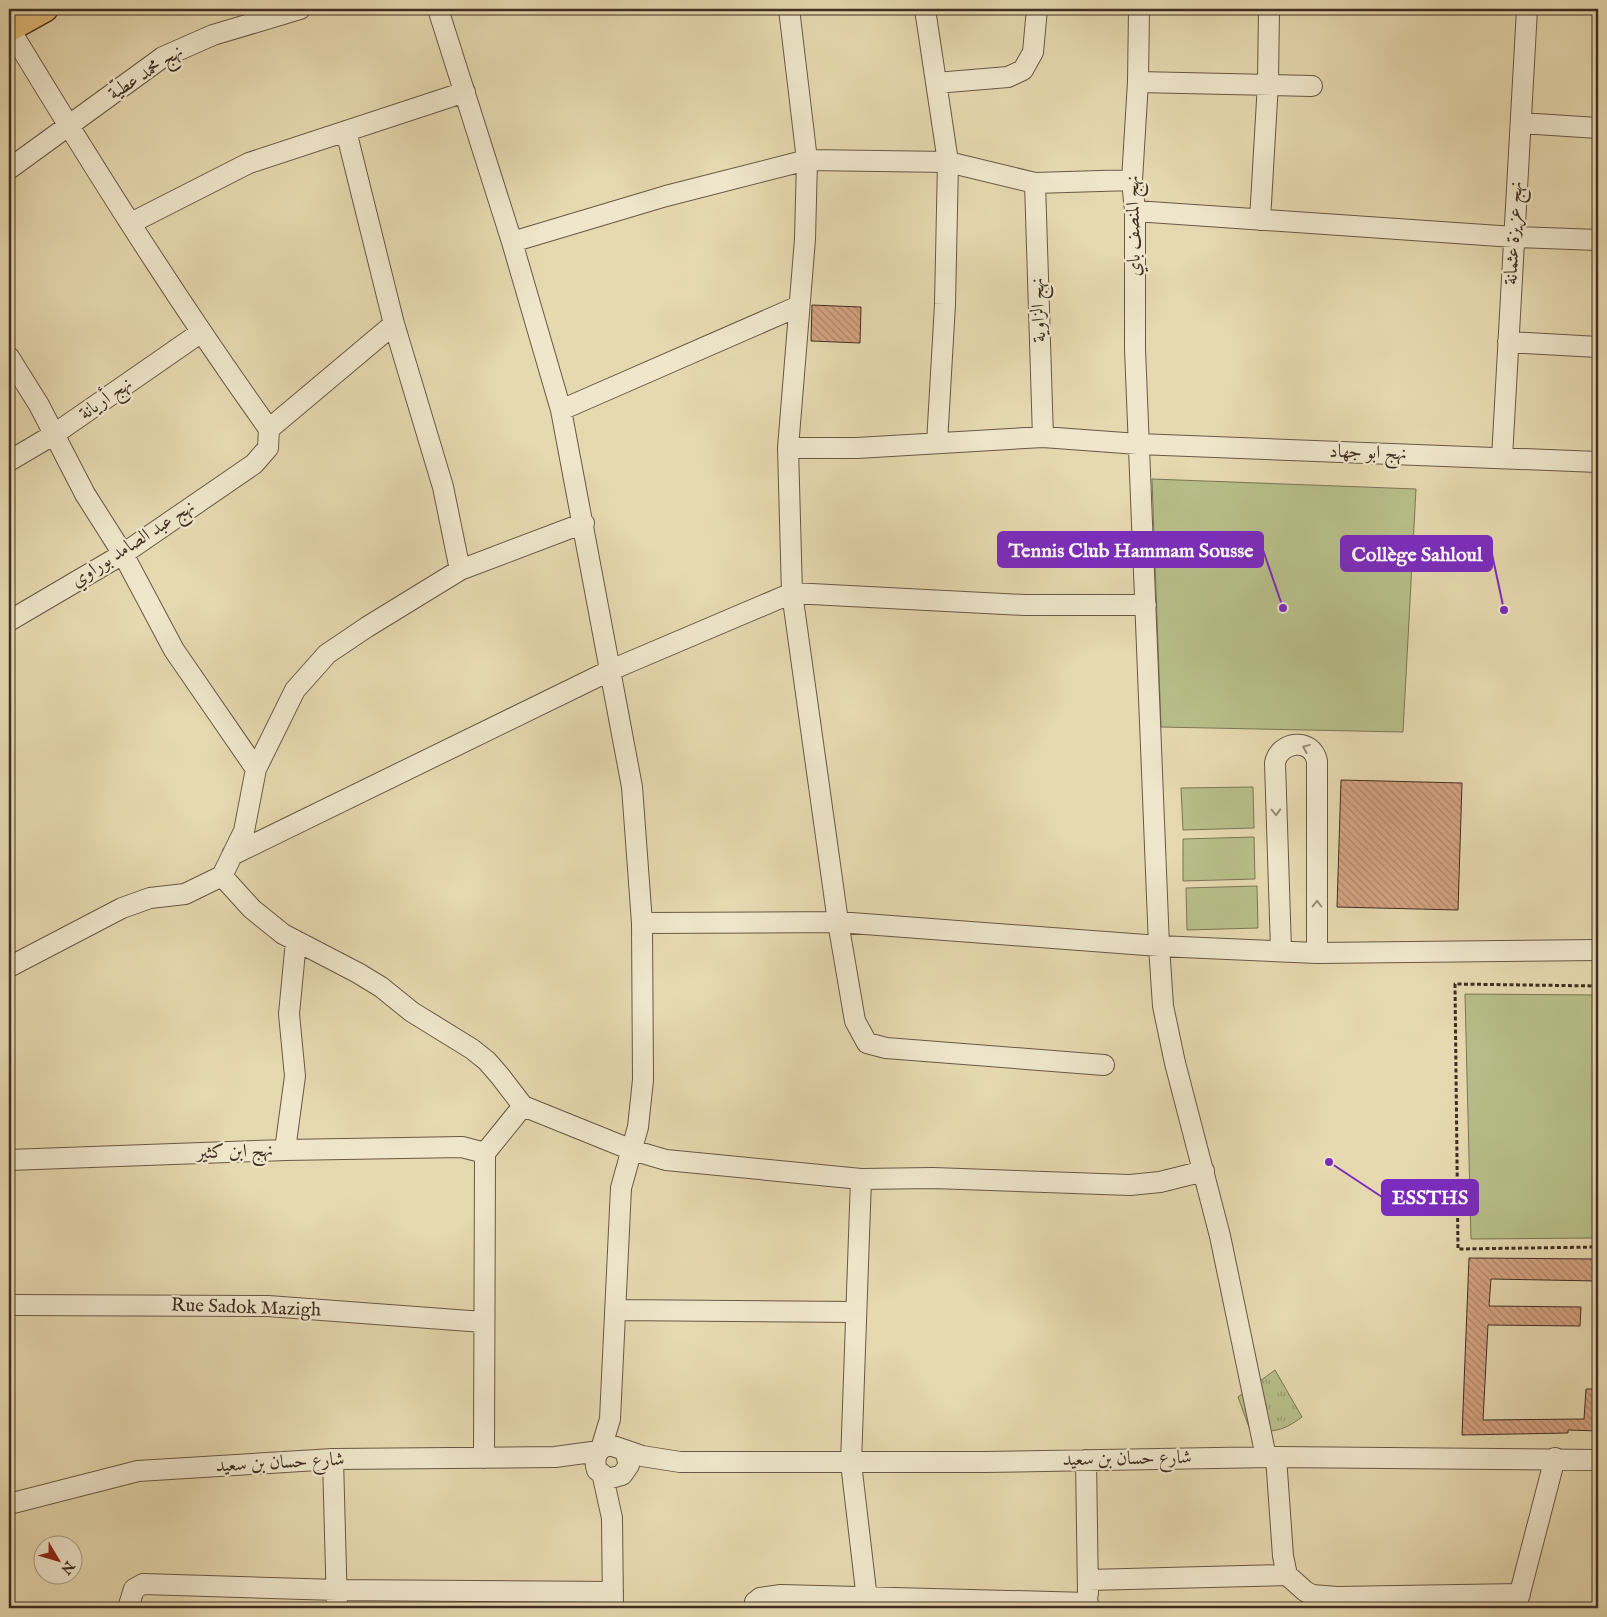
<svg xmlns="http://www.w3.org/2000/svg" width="1607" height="1617" viewBox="0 0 1607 1617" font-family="'IM FELL English',Amiri,serif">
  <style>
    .grass { fill: url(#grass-tufts); stroke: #7c7656 }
    .garden { fill: #b7be89; stroke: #7c7656 }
    .building { fill: url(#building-back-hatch); stroke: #412e23 }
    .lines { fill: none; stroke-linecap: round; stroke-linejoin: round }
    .minor-casing { stroke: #6a5846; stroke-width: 22 }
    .major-casing { stroke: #412e23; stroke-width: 28 }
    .path { stroke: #412e23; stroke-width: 3; stroke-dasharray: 4 2.5; stroke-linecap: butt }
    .minor { stroke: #efe6cb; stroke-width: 20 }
    .major { stroke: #e3bc78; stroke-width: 25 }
    .oneway { stroke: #988a77 }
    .labels { text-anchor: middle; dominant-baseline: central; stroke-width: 4.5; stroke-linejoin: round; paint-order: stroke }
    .street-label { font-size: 19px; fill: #412e23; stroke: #efe6cb }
    .leader { fill: none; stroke: #7b2cbf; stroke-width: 2 }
    .callout-dot { fill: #7b2cbf; stroke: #efe6cb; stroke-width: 2 }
    .callout { fill: #7b2cbf; stroke: #7b2cbf; stroke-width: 2 }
    .callout-label { font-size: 20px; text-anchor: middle; font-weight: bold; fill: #fff }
  </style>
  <defs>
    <pattern id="grass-tufts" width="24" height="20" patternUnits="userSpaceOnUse" patternTransform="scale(1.25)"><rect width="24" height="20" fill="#b7be89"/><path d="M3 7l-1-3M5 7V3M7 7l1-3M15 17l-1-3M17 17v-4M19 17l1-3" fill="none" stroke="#969b70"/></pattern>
    <pattern id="building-back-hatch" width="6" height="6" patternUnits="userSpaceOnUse" patternTransform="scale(1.25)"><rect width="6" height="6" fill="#d4a281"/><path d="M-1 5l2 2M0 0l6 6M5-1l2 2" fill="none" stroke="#ae8469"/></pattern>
  </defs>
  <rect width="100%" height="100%" fill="#e6d8af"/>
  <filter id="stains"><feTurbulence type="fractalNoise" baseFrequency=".004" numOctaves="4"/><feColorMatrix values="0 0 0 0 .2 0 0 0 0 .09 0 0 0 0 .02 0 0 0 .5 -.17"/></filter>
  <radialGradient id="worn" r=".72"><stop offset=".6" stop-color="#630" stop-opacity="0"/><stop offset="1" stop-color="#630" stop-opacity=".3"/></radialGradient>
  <path class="grass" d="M1275,1370L1302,1417C1283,1431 1273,1433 1250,1430L1238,1397Z"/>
  <path class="garden" d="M1152,479L1416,489L1403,732L1161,727Z
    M1253,787L1254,828L1183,830L1181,788Z
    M1254,837L1255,879L1183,881V839Z
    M1257,886L1258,928L1187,930L1186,888Z
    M1465,994L1598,995V1238L1471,1239Z"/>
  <path class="building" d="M812,305L861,307L860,343L811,341Z
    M1341,780L1462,783L1458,910L1337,907Z
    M1469,1258L1598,1259V1281L1491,1279L1489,1306L1581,1307L1580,1326L1488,1325L1483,1420L1584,1419L1586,1389H1596L1598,1431L1568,1430V1433L1462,1435Z"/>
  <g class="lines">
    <defs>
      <path id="minor" d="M438,9L512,242L561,410L632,787L642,923L643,1080L638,1127L621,1188L610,1419L601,1449
        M789,9L807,160L805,239L788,448L792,593L838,922L855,1021L867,1043L886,1048L1104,1065
        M925,9L948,162L945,304L937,443
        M1139,9L1138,82L1132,180L1135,211V349L1159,946L1317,953L1598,950
        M1138,82L1312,86
        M936,83L1008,77L1023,70L1033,52L1037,9
        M1521,123L1598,128
        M346,131L394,324L443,487L460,570
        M9,169L163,57L213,35L300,9
        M1035,183L1043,437
        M1135,211L1514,237L1598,240
        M1260,220L1268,83L1269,9
        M131,223L249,163L465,92
        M512,242L666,196L807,160L948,162L1035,183L1132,180
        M1508,342L1598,347
        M9,357L39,405L85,494L123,554L174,650L256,769
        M561,410L799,306
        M269,429L394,324
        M788,448H857L1043,437L1138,444L1598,462
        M1502,458L1527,9
        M9,461L53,435L200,333
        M9,621L123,554L254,464L268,448L269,429C176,299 92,165 9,28
        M232,855L611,670L792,593L1024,605H1146
        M222,876L252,909L283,934L358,973L381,987L412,1012L472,1049L487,1061L500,1076L523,1106L632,1150L666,1160L861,1179L933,1178L1130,1185L1160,1182L1204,1171
        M642,923L838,922L1159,946L1163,1006L1175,1063L1220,1236L1266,1457
        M1281,950L1275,763C1279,741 1312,737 1317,761V953
        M9,967L122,908L150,898L185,894L222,876L244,831L256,769L295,690L327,654L367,627L460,570L584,523
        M285,1150L295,1076L289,1014L296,941
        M485,1153L523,1106
        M9,1160L285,1150L462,1147L485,1153L484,1458
        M861,1179L851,1463L868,1608
        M9,1305L268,1306L483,1322
        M616,1310L856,1312
        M625,1451L629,1465L622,1475L608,1479L597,1470C593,1458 597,1448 610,1445L642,1456L680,1462H985L1276,1457L1598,1460
        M1276,1457L1283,1556L1287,1575L1305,1591L1312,1595L1337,1597L1520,1594
        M333,1459L337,1608
        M1086,1460L1088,1594
        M603,1477L612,1518L613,1608
        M9,1504L138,1471L333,1459L555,1457L599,1451
        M1088,1580L1287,1575
        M128,1608L134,1589L143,1584L337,1590L613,1592
        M755,1608V1602L760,1598L781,1595L1088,1603
        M1516,1608L1555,1458"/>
      <path id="major" d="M9,29L45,9"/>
    </defs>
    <use href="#minor" class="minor-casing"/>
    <use href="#major" class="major-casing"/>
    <path class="path" d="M1598,986L1455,984L1458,1249L1598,1247"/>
    <use href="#minor" class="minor"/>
    <use href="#major" class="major"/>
  </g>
  <defs><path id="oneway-chevron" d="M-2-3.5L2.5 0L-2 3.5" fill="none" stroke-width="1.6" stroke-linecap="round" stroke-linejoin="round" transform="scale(1.25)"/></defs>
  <g class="oneway">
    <use href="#oneway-chevron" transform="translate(1306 748) rotate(-158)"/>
    <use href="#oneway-chevron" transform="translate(1276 812) rotate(88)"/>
    <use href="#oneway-chevron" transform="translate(1317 904) rotate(-90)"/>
  </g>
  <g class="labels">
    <g class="street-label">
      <text transform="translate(146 73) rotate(-33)">نهج محمد عطيّة</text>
      <text transform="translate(1134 226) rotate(-91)">نهج المنصف باي</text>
      <text transform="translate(1514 233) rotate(-87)">نهج عزيزة عثمانة</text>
      <text transform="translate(1039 310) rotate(-92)">نهج الزاوية</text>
      <text transform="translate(106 399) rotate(-35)">نهج أريانة</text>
      <text transform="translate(1368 453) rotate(2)">نهج ابو جهاد</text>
      <text transform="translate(133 544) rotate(-33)">نهج عبد الصامد بوراوي</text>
      <text transform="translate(235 1152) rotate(-2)">نهج ابن كثير</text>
      <text transform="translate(246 1308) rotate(2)">Rue Sadok Mazigh</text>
      <text transform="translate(1127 1459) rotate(-1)">شارع حسان بن سعيد</text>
      <text transform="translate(280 1463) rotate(-3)">شارع حسان بن سعيد</text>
    </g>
  </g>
  <path class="leader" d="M1283 608L1263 550M1504 610L1492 554M1329 1162L1382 1197"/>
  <g class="callout-dot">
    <circle cx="1283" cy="608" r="5"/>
    <circle cx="1504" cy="610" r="5"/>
    <circle cx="1329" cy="1162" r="5"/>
  </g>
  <g class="callout">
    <rect x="998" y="532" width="265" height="35" rx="5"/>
    <rect x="1341" y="536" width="151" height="35" rx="5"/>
    <rect x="1382" y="1180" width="96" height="35" rx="5"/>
  </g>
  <g class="callout-label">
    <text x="1131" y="557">Tennis Club Hammam Sousse</text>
    <text x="1417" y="561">Collège Sahloul</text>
    <text x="1430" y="1204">ESSTHS</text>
  </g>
  <rect width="1607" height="1617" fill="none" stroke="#e6d8af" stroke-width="30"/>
  <rect x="10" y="10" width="1587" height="1597" fill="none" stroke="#412e23" stroke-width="2.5"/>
  <rect x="15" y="15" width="1577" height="1587" fill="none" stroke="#412e23"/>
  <g transform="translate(58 1560) rotate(128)"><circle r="24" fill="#efe6cb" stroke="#a99c88"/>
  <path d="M0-4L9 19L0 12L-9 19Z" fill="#8f2418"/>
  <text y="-8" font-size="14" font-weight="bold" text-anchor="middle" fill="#412e23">N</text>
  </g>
  <rect width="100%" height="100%" filter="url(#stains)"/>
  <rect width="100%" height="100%" fill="url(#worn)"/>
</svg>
